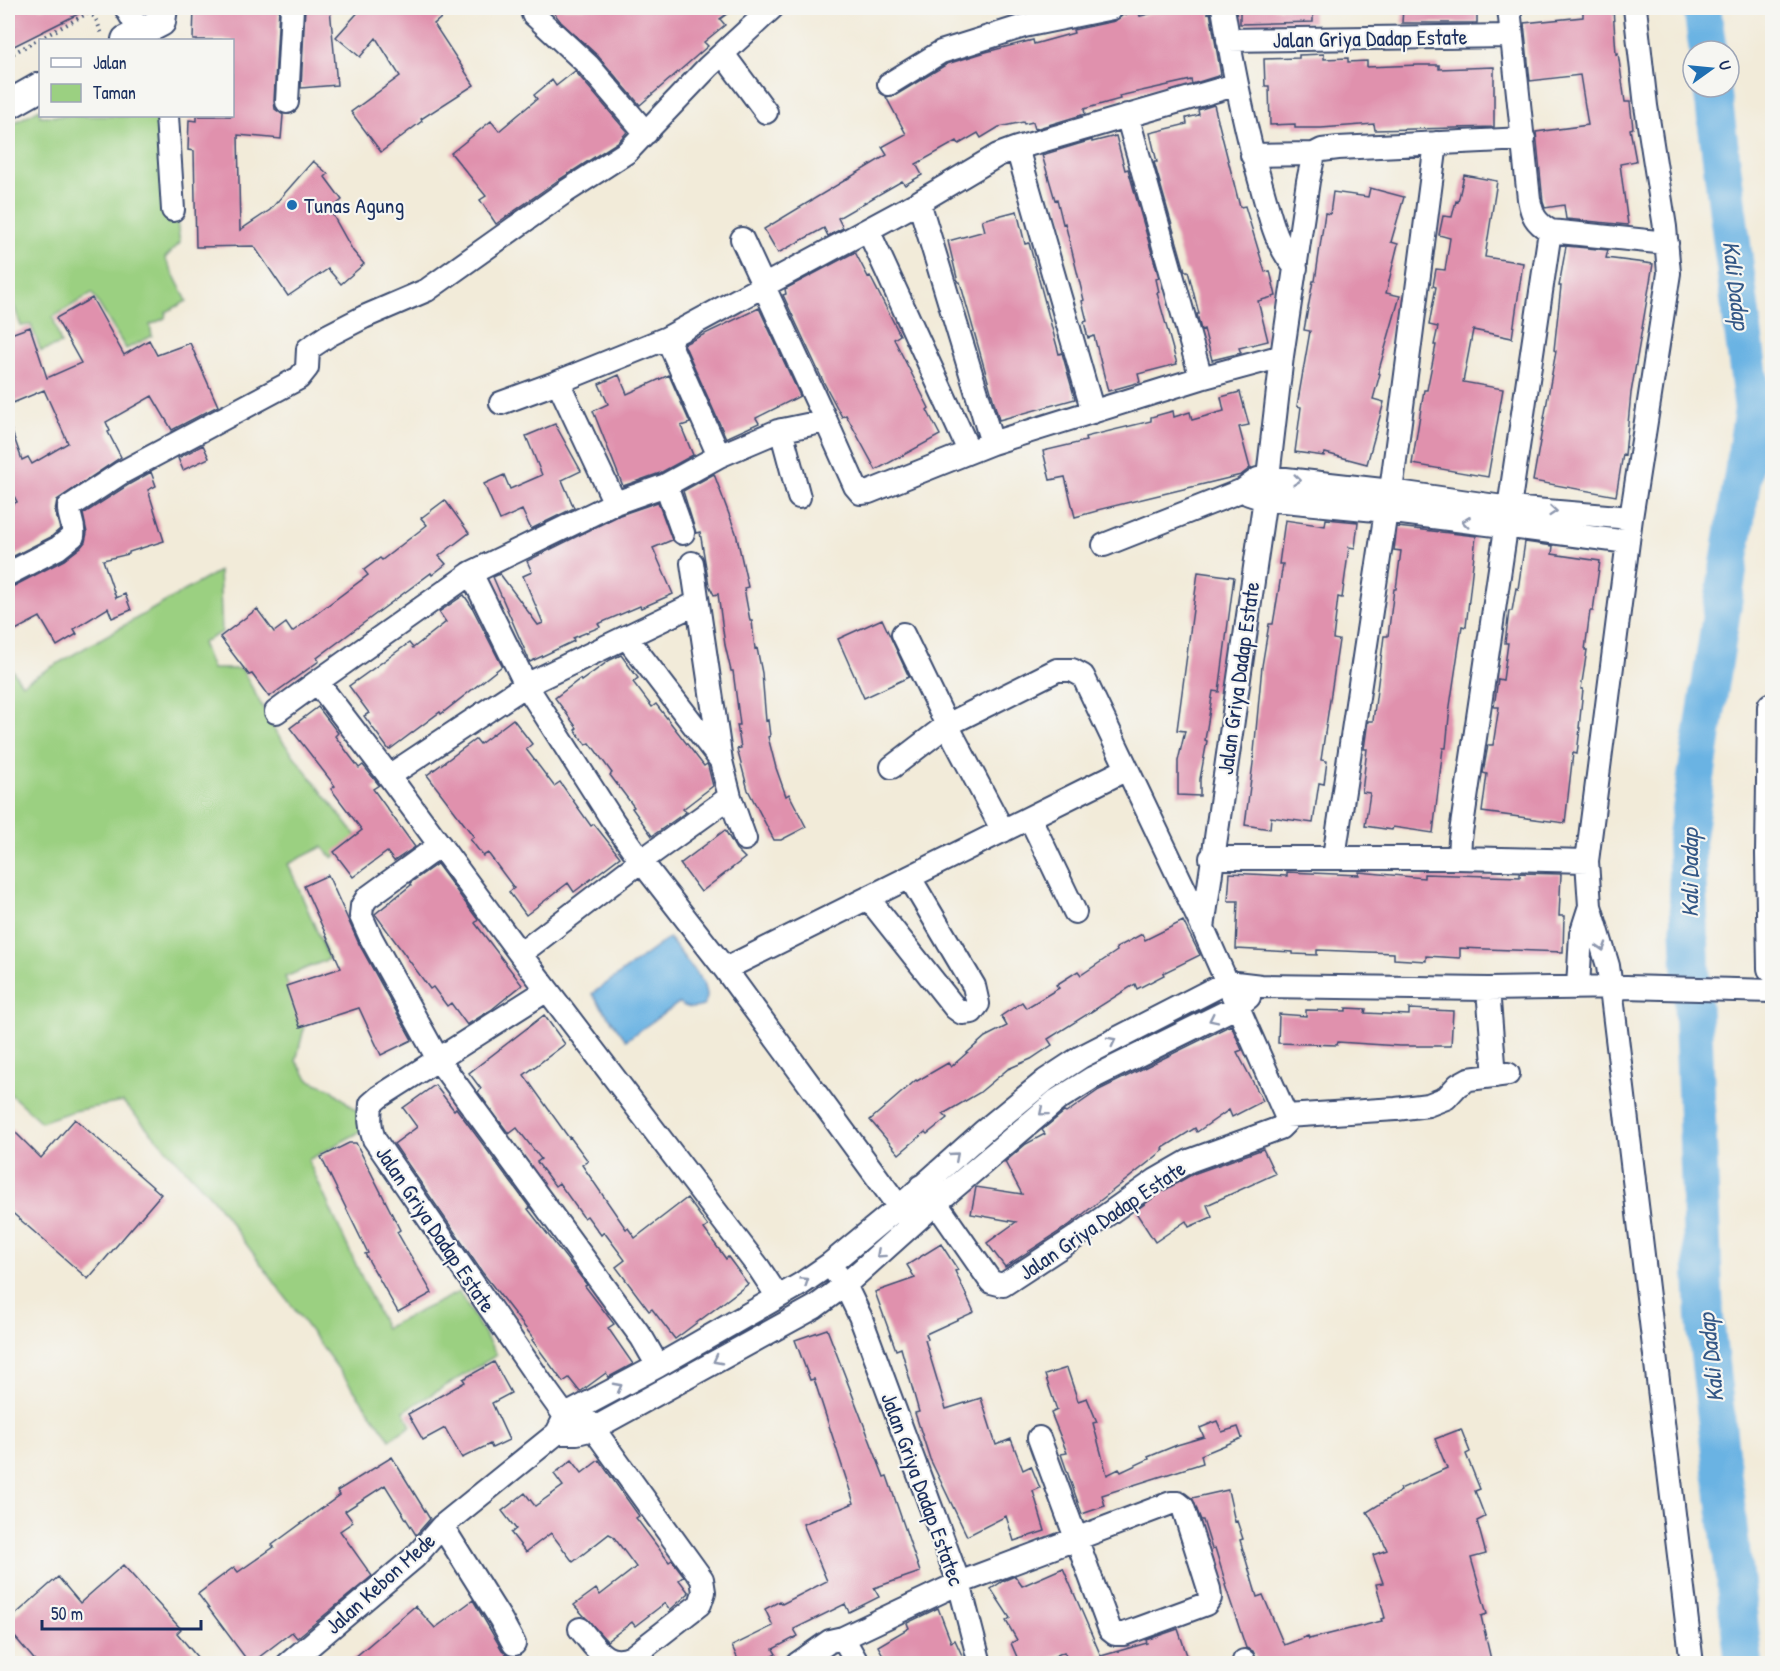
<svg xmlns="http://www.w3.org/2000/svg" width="1780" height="1671" viewBox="0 0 1780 1671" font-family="'Patrick Hand',sans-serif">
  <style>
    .green { fill: #9bd081; stroke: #5b8070; stroke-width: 1.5 }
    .water { fill: #6bb3e3; stroke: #4371a0; stroke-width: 1.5 }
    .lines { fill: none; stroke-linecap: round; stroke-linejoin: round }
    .river { stroke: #6bb3e3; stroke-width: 38 }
    .building { fill: #e091ad }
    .minor-casing { stroke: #3b4b70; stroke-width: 26 }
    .tertiary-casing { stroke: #3b4b70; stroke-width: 32 }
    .path { stroke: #3b4b70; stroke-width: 4; stroke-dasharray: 1.5 4.5; stroke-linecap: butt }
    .minor { stroke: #fff; stroke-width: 22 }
    .tertiary { stroke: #fff; stroke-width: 28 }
    .oneway { stroke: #8d97ae }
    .poi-dot { fill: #1f6fb2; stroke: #f6f6f2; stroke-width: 2 }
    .labels { text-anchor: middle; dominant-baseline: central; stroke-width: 4.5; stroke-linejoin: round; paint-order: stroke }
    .street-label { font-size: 22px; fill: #1b2f5e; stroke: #f6f6f2 }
    .poi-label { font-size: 22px; fill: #1b2f5e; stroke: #f6f6f2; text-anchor: start }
    .water-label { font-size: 24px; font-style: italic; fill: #335786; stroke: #f6f6f2 }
  </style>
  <rect width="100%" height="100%" fill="#f6f6f2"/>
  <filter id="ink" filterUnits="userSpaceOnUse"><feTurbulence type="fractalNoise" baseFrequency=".0167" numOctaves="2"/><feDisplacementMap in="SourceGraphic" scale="12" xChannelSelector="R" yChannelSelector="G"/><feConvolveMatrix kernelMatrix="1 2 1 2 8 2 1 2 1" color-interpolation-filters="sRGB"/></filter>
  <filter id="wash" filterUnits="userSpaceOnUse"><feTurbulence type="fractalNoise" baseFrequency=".008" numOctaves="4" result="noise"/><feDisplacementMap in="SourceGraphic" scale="24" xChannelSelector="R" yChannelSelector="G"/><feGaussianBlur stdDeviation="1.35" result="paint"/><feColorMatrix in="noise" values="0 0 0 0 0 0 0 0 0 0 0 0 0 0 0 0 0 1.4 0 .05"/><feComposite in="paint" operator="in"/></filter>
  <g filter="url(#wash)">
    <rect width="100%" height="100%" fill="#f2ebd9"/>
    <path class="green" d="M40,109V116H162L180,243L165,258L187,301L166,312L165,318L150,325L152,336L126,349L92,293L53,317L61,344L41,351L31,325L21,326L8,288V126Z
      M219,571L222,632L202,643L212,669H242L277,734L357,837L333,858L322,847L288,864L329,959L285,977L305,1024L296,1061L309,1080L331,1089L364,1117L367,1128L308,1160L385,1328L459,1292L497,1355L404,1411L411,1426L390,1439L213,1199L123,1102L73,1111L41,1122L8,1092V664L22,684Z"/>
    <path class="water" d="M669,938L703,982L707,998L703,1006C693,1009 688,1009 679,1003L626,1040L592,994Z"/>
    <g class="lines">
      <path class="river" d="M1702,8L1708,51
        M1712,87L1753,409L1686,842L1705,1319L1744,1664"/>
    </g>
    <g id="blocks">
      <path class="building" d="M8,8H90L8,49Z
        M194,8H279L274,101L275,109L283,115L281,139L238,135L240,230L270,210L313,161L328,174L325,177L342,200L330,210L353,251L364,264L341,284L328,269L288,296L254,246L196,247L194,151L188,150L189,120L197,121V116H232V40H193Z
        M305,8H330L337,85L301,88Z
        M362,8H453L434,24L474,85L421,119L422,121L381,152L351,112L400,76L376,38L360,57L336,37Z
        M550,8H735L720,19L725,25L704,42L708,46L640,105L598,56L561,22Z
        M1174,8H1206L1207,13L1210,12L1221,75L1192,84L1191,80L1119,96L1120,99L1084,109L1085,114L1035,129L1033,122L1024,124L1023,122L999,127L981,138L978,133L959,144L957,141L916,164L922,175L905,185L902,181L838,218L843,228L828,236L824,228L778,253L764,229L887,155L882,147L906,134L886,97L896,95L947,64L986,52L1033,40L1034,44L1074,33L1073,30L1115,21L1123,15L1138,11L1140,16Z
        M1240,8H1313V22L1240,24Z
        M1403,8H1477V23H1402Z
        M1583,8H1613L1616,54L1618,53L1625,102H1630L1633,128L1630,129L1636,161L1620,164L1628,225L1566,219L1564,205L1545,208L1543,202L1536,132L1588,125L1580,75L1530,81L1524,23L1583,17Z
        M1324,54V59L1348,58V62L1367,61V67L1419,65H1439V69L1494,67V127L1375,130L1374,124L1321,128H1295V124L1270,125L1269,86H1265L1264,59L1299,58V55Z
        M575,71L627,132L618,142L557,181L496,224L480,200L486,196L451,153L491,121L499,131L537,99L534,95L552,80L556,86Z
        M1214,105L1240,207L1245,206L1265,272L1270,271L1276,296L1258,301L1268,341L1239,348L1241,353L1212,360L1204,329L1201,330L1197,314H1199L1188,271H1185L1154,162H1157L1150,133L1187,124L1186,118L1199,115L1198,110Z
        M1116,136L1125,170L1128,169L1159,278L1156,279L1159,292L1157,293L1177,364L1138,374L1140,382L1108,391L1094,336L1088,338L1084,322L1087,321L1082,301L1084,300L1065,223L1063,224L1057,199L1055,200L1042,155L1092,140V142Z
        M1464,175L1497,181L1485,257L1523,263L1512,338L1473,330L1463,382L1503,389L1488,477L1412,464L1424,390H1427L1436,345H1434L1438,327L1429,325L1436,287L1433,286L1436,269L1445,270L1450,238L1439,235L1443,216L1452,217L1456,201L1458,202Z
        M1370,188L1404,197L1391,242L1398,244L1386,293L1400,296L1378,373L1380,374L1373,399L1384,402L1367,464L1325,453L1324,456L1295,452L1301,407L1297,406L1310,331L1304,330L1313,281H1315L1325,213L1330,214L1333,192L1368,197Z
        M1017,211L1025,244L1029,243L1059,354L1062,353L1075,399L999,420L960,282H958L948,241L985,231L982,220Z
        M1566,246L1608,250L1606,258L1653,264L1631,393L1625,455L1623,454L1616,496L1533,481L1556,351L1554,350L1561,286H1559Z
        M855,252L868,277L870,276L900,335L894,339L929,408L927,410L940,435L876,470L846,415L842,417L824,383L783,295L786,294L785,289Z
        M92,298L124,355L149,340L157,355L190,343L218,406L172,430L152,396L106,422L110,431L108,432L121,457L57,500L55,511L60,529L51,537L8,559V506L17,502L8,484V426H10L22,460L28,457L32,464L68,443L44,390L8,405V335L30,327L47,378L81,363L56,318Z
        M759,308L800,396L756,418L759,423L726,438L684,344Z
        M619,375L627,394L669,375L690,423L681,426L693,455L660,473L623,486L593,411L608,404L599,384Z
        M1240,392L1249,425L1239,427L1250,468L1241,475L1097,510V511L1075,517L1065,477L1050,480L1043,451L1086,441L1085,437L1151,421V417L1173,411L1174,417L1190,412L1192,420L1224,411L1221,397Z
        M555,424L581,471L562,480L574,508L531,529L522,510L500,520L484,484L504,475L510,489L542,475L526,436Z
        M203,445L209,458L183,470L178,458Z
        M151,472L156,486L148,490L164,541L129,552V554L103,560L116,598L125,594L131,610L112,618L108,608L74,629L77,634L57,646L40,617L8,634V587L14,586L64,560L81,547L85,542L87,533L83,514L128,485Z
        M714,474L736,533L748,587L744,588L750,621H752L755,649L757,648L762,673L766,721L768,720L770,736L768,737L776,768L786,796L789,794L806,827L781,840H774L748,790L737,749L741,748L737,725H740L733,671H731L725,645L718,594L714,595L709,585L700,532L696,533L683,491Z
        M445,500L469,533L439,556L446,564L432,575L431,573L357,628L317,658L319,661L269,697L252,674L249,675L220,637L257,609L274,632L286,623L292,632L368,575L364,570L380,558L382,560L427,525L421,518Z
        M658,502L672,540L653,548L673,594L641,608L640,606L598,624L600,627L573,638L574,641L530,662L493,577L500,574L538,625L543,623L523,576L532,572L527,561L620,515Z
        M1326,519L1358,522L1355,548L1349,547L1342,598L1338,597L1333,639L1339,640L1321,760L1327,761L1324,784L1319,783L1313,823L1271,817L1270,829L1245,825L1253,763L1262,666L1269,624H1273L1283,564H1279L1285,520L1325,526Z
        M1397,527L1476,536L1466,627L1462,626L1450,706L1446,748H1443L1433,833L1393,827L1392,830L1365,826L1370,793L1362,792L1367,749H1364L1368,721H1373L1384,636H1388L1394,589H1396L1401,551L1394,550Z
        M1525,542L1553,546L1552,554L1600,561L1593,611H1590L1585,650H1587L1581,689H1583L1579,728H1580L1577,754L1573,753L1565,823L1482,812L1487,774L1483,773L1488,745H1493L1499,707H1494L1498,679L1503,680L1508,643H1505L1509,611H1512L1516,588L1518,589Z
        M1198,572L1234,577L1219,692L1213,691L1205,740L1207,741L1200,779V796L1178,795V761L1185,731L1177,730Z
        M464,595L472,607L502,666L441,714L440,712L389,750L364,716L369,713L349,686L409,643L413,648L446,622L439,612Z
        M882,619L909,677L864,698L838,639Z
        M621,655L638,678L633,682L652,707L656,704L704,766L707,764L708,766L713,786L683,809L686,812L652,836L632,808L634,807L610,775L612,773L590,743L586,745L575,730L577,728L555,698L580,679L581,681L610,660Z
        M318,707L338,733L335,736L359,768L363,765L379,785L373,789L415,847L394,861L387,852L353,877L334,852L362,830L331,789L335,786L290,728Z
        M513,719L532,744L526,749L554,786L560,782L591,826L594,824L620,857L574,892L568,883L526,915L509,892L514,888L488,853L483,856L470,839L474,837L427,775L476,739L480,744Z
        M725,830L736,849L745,858L701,892L680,864Z
        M437,864L478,920L475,923L522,985L491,1010L467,1025L451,1003L447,1006L433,987L430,989L375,914L411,885L410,883Z
        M1287,872L1359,875V872L1424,878V874L1520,877V873L1561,874L1559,916H1564L1563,952L1460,948V958L1426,956V961L1394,959V953L1317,950V955L1293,954V952L1236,949L1238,901H1228L1230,873L1287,876Z
        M328,875L359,944L412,1040L381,1055L359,1008L300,1027L286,986L341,968L304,886Z
        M1183,921L1200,955L1163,973L1164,975L1137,989L1135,984L1048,1039L1052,1045L1031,1059L1008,1069L979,1093L943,1114L947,1118L927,1134L925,1132L899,1154L870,1120L916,1080L917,1081L948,1063L951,1067L985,1037L1007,1026L1001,1016L1022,1002L1026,1008L1059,988L1056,985L1078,971L1081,975L1117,951L1116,948L1142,934L1145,940Z
        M1346,1008L1366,1009L1365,1013L1409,1015V1009L1453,1011L1451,1046H1399L1338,1042L1337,1045L1278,1043L1279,1014L1306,1016V1010L1346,1011Z
        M544,1015L565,1044L524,1075L569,1138L570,1137L588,1161L582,1165L626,1229L628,1228L635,1238L687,1198L708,1226L704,1229L726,1259L728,1257L748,1284L675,1339L652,1309L649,1311L616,1267L625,1260L604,1232L601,1235L587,1216L584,1218L559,1183L555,1186L537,1162L541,1159L517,1128L509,1134L478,1092L481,1089L469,1073Z
        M1231,1025L1242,1050L1237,1052L1263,1101L1232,1117L1229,1110L1197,1132L1195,1128L1163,1148L1164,1150L1068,1226L1005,1267L987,1243L1016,1222L971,1214L976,1187L1022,1194L1005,1162L1026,1144L1045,1134L1042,1130L1064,1112L1066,1113L1099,1090Z
        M435,1085L454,1110L456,1108L530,1208L528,1209L587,1285L585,1286L614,1324L608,1328L633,1364L609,1377L606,1373L580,1392L569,1378L563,1382L532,1340L534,1339L482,1272L394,1144L417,1127L403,1108Z
        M75,1119L161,1194L88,1279L8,1209V1125L41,1158Z
        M349,1143H356L400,1230L397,1232L432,1293L398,1312L365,1254L368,1253L321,1157Z
        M1263,1149L1275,1174L1207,1205L1212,1217L1189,1227L1186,1221L1155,1242L1135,1211L1163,1191L1193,1174Z
        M941,1244L958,1270L955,1271L974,1312L926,1334L928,1339L925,1340L946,1409L981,1398L996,1445L1011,1439L1023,1470L1031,1466L1040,1488L1033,1491L1045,1531L1014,1541L1006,1516L967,1536L930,1459L915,1413L919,1412L901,1348L896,1350L875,1292L915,1278L907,1265Z
        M827,1329L884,1477L887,1476L920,1572L874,1588L879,1597L849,1612L845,1604L794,1629L798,1636L773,1649L776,1654L758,1664H740L732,1646L773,1626L765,1609L780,1601L782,1604L827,1581L803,1524L854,1503L814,1379L810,1380L795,1340Z
        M494,1362L511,1393L492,1403L509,1440L492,1448L490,1444L462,1458L445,1428L423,1440L408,1414L465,1382L463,1379Z
        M1067,1368L1078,1401L1087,1398L1097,1422L1093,1423L1107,1475L1119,1469L1121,1472L1149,1459L1148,1457L1177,1445L1204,1437L1200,1428L1217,1421L1222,1432L1238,1427L1242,1438L1201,1455L1203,1463L1102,1495L1105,1506L1082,1514L1061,1454L1067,1453L1051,1413L1057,1410L1045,1375Z
        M1461,1429L1470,1452L1466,1454L1480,1489L1475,1491L1485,1517L1477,1521L1486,1554L1471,1558L1487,1614L1481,1616L1492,1664H1258L1253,1651L1246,1648L1225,1585L1226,1584L1215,1548L1212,1549L1203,1520H1201L1192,1498L1228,1490L1235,1522L1237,1521L1243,1539L1240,1540L1257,1597L1263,1595L1284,1645L1308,1636L1309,1639L1382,1621L1381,1619L1385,1618L1376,1584L1383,1583L1373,1555L1387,1550L1379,1532L1367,1512L1401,1491L1400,1489L1447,1468L1435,1439Z
        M392,1457L430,1519L416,1535L385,1485L345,1511L353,1522L340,1531L372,1576L297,1638L292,1632L250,1664L198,1594L234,1567L238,1572L274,1547L272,1545L340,1495L337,1491Z
        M572,1460L582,1473L599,1460L639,1516L636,1518L669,1562L672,1560L684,1576L679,1580L689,1593L670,1610L665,1603L635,1626L632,1622L607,1641L574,1605L596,1589L600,1595L636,1567L613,1536L609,1534L573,1562L551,1533L526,1552L511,1533L516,1529L502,1511L525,1493L535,1506L563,1486L554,1474Z
        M123,1565L181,1629L177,1633L203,1664H38L8,1629V1621L58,1577L80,1603Z
        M1063,1568L1101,1656L1147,1643L1146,1640L1178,1629L1190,1664H1070L1064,1652L1037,1664H1020L1011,1643L1017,1640L1006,1621L1010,1618L991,1589L1003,1581L1015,1576L1022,1586Z
        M473,1600L502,1650L509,1656L500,1664H347L415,1606L435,1628Z
        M938,1608L951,1642L955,1640L966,1664H888L878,1646L909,1628L907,1623Z"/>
    </g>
  </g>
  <g filter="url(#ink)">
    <use href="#blocks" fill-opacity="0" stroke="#3b4b70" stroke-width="1.5"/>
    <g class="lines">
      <defs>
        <path id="minor" d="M126,8L141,33
          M1223,8C1233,69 1245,129 1262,188C1270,217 1276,246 1296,268
          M1509,8L1529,199C1532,215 1535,222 1550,231L1667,243
          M1635,8L1646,106L1665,227L1669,273L1631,518L1587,861L1590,906L1608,966L1611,988L1692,1664
          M533,14L588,65L646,133
          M1228,40L1511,36
          M723,54L766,112
          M889,84L941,52L1024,26L1112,8
          M287,102L292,8
          M1127,115L1201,378
          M167,116L173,210
          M1017,148L1093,412
          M1252,155L1314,154
          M919,202L992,443
          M868,230L969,451
          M742,239L826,421
          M667,338L719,456
          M558,382L615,503
          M501,403L558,382L667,338L919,202L998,155L1017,148L1235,85
          M781,430L799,497
          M666,485L683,533
          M1249,494L1264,499L1386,511L1628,542
          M1104,545L1243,490L1258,479L1268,477L1391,491L1510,508L1631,518
          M471,573L317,682L389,776L520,954L759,1268L778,1297
          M8,574L58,548L73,536C75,524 68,517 69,507L121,473L299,378L307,368L308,349L329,335L364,317L427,290L565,192L627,152L708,67L772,8
          M903,634L947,725L1003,831
          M627,638L719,758
          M276,712L317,682
          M892,767L947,725L1057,670H1072L1083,676L1203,928L1286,1116V1122L1280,1128L1189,1161L1156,1180L1073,1239L1003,1285L991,1282L936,1203L921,1186
          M389,776L526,685L697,603
          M730,797L745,839
          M1030,818L1075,912
          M440,845L367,898L362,906L361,916L371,938L439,1061L642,1338L658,1366
          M1334,857L1386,511L1391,491L1436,143
          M1211,858H1459L1587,861
          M1459,858L1460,839L1550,231
          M868,898L955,1008L962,1013L972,1012L978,1004L974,986L910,878
          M1203,928L1268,477L1282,356L1308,181L1314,154L1322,150L1338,148L1524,139
          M520,954L641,861L730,797L721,761L692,563
          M725,969L641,861L613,821L526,685L471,573L615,503L666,485L719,456L778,431L826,421L855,486L861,493L869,492L992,443L1201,378L1282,356
          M1578,987L1581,934L1590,906
          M1488,989L1495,1076
          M547,990L379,1097L371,1104C370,1117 369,1126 374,1139L547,1391L573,1427
          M1286,1116L1396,1109L1428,1105L1446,1098L1458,1085L1469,1079L1508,1074
          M907,1218L725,969L1127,769
          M836,1273L845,1285L860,1316L959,1583L980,1664
          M557,1433L566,1415L658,1366L801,1284L830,1264L899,1207L984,1131L1046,1080L1081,1057L1227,982L1261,986L1488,989L1626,987L1772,991
          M557,1433H577L593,1429L815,1307L845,1285L936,1203L1057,1100L1092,1078L1238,1006L1249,997
          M442,1526L501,1620L514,1644
          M580,1629C595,1647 606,1669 632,1657L700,1604L704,1592L702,1579L585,1417
          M843,1638L858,1664
          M1244,1661L1245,1664
          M288,1664L415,1557L442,1526L557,1433
          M797,1664L830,1641L843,1638L959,1583L1171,1503H1178L1183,1507L1209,1589L1210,1598L1206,1604L1124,1634H1115L1110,1630L1039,1438"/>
        <path id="tertiary" d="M126,40L161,22L163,8
          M8,105L40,87
          M1772,707L1770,854L1772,968"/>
      </defs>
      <use href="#minor" class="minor-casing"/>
      <use href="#tertiary" class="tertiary-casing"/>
      <path class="path" d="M8,56L88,13L95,17L102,34"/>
      <use href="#minor" class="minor"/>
      <use href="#tertiary" class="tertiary"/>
    </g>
    <defs><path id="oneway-chevron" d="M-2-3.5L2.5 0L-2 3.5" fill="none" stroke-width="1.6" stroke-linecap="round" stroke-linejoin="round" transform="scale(1.5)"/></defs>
    <g class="oneway">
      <use href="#oneway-chevron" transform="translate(1297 480) rotate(6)"/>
      <use href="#oneway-chevron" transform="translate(1553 511) rotate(5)"/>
      <use href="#oneway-chevron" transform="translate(1466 522) rotate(-173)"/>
      <use href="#oneway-chevron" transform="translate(1602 947) rotate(72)"/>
      <use href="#oneway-chevron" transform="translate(1213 1019) rotate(154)"/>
      <use href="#oneway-chevron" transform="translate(1112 1041) rotate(-27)"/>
      <use href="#oneway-chevron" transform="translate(1043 1112) rotate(140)"/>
      <use href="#oneway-chevron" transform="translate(955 1156) rotate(-41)"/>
      <use href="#oneway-chevron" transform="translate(880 1254) rotate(138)"/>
      <use href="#oneway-chevron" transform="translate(805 1281) rotate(-33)"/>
      <use href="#oneway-chevron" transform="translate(717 1360) rotate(152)"/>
      <use href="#oneway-chevron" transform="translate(618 1387) rotate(-28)"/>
    </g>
  </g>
  <circle class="poi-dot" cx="292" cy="205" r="6"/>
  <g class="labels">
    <g class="street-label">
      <text transform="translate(1370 38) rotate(-1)">Jalan Griya Dadap Estate</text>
      <text transform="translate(1238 678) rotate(-82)">Jalan Griya Dadap Estate</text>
      <text transform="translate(1102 1220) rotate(-34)">Jalan Griya Dadap Estate</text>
      <text transform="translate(436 1229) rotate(56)">Jalan Griya Dadap Estate</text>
      <text transform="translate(923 1489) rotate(70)">Jalan Griya Dadap Estatec</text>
      <text transform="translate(380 1583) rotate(-42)">Jalan Kebon Mede</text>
    </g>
    <g class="poi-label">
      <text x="304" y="205">Tunas Agung</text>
    </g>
    <g class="water-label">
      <text transform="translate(1737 285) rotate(83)">Kali Dadap</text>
      <text transform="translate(1689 873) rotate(-90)">Kali Dadap</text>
      <text transform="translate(1710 1358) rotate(-96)">Kali Dadap</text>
    </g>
  </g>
  <rect width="1780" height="1671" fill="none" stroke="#f6f6f2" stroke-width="30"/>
  <rect x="39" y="39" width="195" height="78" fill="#f6f6f2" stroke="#9ea6b7" stroke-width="1.5"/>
  <rect x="51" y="58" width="30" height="9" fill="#ffffff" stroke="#9ea6b7" stroke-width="1.5"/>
  <text x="93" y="69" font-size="18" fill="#1b2f5e">Jalan</text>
  <rect x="51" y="84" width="30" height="18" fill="#9bd081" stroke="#9ea6b7" stroke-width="1.5"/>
  <text x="93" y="99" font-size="18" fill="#1b2f5e">Taman</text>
  <g transform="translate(1711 69) rotate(75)"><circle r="28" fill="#f6f6f2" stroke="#9ea6b7" stroke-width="1.5"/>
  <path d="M0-4.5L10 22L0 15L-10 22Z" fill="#1f6fb2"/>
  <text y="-9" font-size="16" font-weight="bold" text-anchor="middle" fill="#1b2f5e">U</text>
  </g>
  <path d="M42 1620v9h159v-9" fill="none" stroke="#1b2f5e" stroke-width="3"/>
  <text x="51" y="1620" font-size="18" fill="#1b2f5e" stroke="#f6f6f2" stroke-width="4.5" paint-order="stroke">50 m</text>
</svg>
